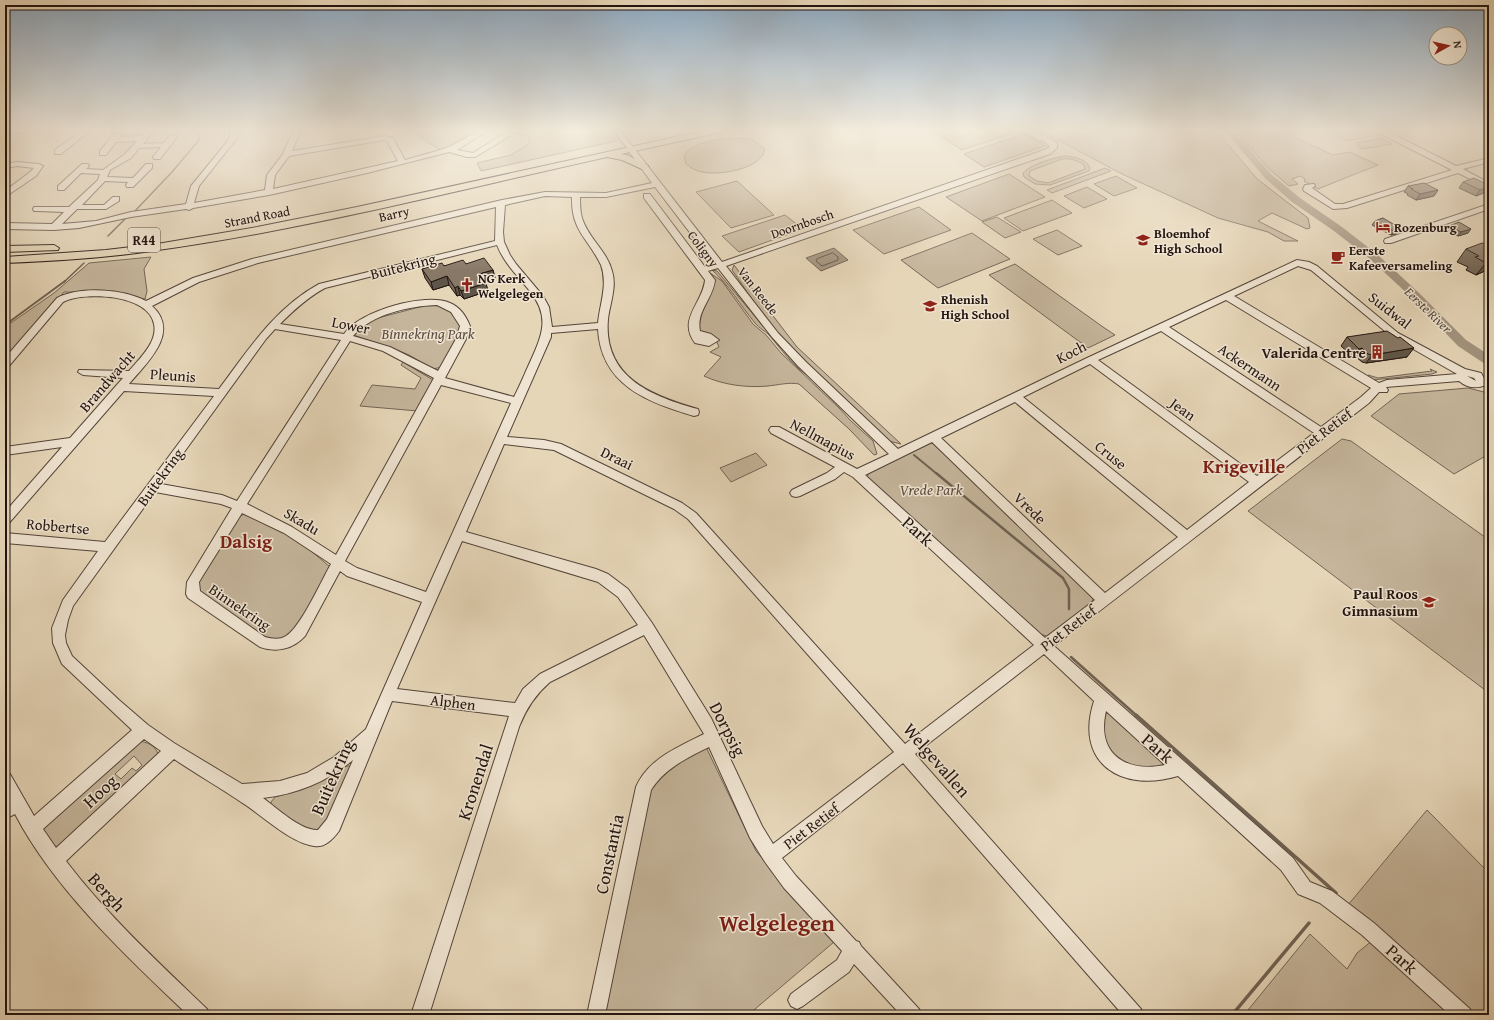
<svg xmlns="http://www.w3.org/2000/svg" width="1494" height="1020" viewBox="0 0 1494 1020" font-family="'Gentium Book Plus',serif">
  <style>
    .green { fill: #c5b59b; stroke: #746455; fill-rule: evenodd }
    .water { fill: #a3947f; stroke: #6f6152 }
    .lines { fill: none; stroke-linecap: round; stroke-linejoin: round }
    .shore { stroke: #625447; stroke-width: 1 }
    .stream-far3 { stroke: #6f6152; stroke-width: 1.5 }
    .stream-far2 { stroke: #6f6152; stroke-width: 2 }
    .stream-far1 { stroke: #6f6152; stroke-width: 2.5 }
    .stream { stroke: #6f6152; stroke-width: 3.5 }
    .river { fill: #a3947f; fill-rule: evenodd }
    .minor-casing { stroke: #534439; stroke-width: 2 }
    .major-casing { stroke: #22140f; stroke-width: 2 }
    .minor { fill: #efe4d1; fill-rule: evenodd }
    .major { fill: #e6d6b8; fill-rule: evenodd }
    .wall { fill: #756859; stroke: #22140f }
    .shaded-wall { fill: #5f5548; stroke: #22140f }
    .building { fill: #887967; stroke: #22140f }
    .labels { text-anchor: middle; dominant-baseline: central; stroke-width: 3; stroke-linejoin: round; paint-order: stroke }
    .far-street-label { font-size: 13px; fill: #22140f; stroke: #efe4d1 }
    .far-poi-label { font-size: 13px; font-weight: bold; fill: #22140f; stroke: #efe4d1; text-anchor: start }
    .far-water-label { font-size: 13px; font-style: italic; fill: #56473c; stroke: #efe4d1 }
    .shield { fill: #efe4d1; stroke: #605249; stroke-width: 1 }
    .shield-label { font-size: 14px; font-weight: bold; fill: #22140f }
    .street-label { font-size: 15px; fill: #22140f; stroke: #efe4d1 }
    .park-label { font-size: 15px; font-style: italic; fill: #5b4c40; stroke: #efe4d1 }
    .poi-label { font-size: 15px; font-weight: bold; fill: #22140f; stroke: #efe4d1; text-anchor: end }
    .near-street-label { font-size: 18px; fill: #22140f; stroke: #efe4d1 }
    .district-label { font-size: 19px; font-weight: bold; fill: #7a1f14; stroke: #efe4d1 }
    .near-district-label { font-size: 23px; font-weight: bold; fill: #7a1f14; stroke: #efe4d1 }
  </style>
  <rect width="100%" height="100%" fill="#e6d6b8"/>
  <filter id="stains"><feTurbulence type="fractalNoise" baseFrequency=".005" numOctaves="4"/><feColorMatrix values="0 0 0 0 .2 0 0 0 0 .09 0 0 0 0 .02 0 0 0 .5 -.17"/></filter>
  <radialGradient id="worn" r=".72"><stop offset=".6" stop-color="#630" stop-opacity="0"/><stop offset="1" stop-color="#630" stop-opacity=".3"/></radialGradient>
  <path class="green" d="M413,129H482L442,151L418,136Z
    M514,129H613L619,138L616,141L481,171L477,163L511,155L530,143L528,136L514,132V131L512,130Z
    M942,129H1008L1015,132L962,150L933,131Z
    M1037,129H1215L1257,179L1308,218L1310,228L1307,229L1272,213L1258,221L1298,241H1284L1268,232L1218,218L1122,174Z
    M1234,129H1285L1294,137L1333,155L1350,152L1378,165L1318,189L1304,181L1305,179L1300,176L1292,179L1298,184L1289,186L1268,168Z
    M1325,129H1366L1378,135L1348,141Z
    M1024,134L1045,146L984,167L964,154Z
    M742,138L753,140L765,149C762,169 719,176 702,172C696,171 691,168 686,164L684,156C694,139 724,139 742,138Z
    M1382,138L1392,144L1363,149L1359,147L1356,143Z
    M1065,156C1075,157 1086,159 1090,168L1089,171L1050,185L1035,184L1024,177L1023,173C1029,165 1056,157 1065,156ZM1062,159C1070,158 1077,160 1084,165L1085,169L1048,183L1037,181L1029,176L1030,171Z
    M1105,168L1111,171L1052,193L1047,190Z
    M1009,174L1045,197L982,221L946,197Z
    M1116,176L1137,188L1114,196L1094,184Z
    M737,181L774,215L731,228L696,192Z
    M1087,187L1107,199L1084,208L1064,196Z
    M1052,200L1072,213L1023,231L1004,218Z
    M919,207L951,230L884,254L853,230Z
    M785,215L803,229L739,252L722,236Z
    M997,217L1021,232L1005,238L982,222Z
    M1057,230L1082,246L1058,255L1033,239Z
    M972,233L1010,259L938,288L901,260Z
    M151,257L144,269L147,291L145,299L118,293L64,292L5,360V327L54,293L89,263Z
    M1015,264L1103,327L1115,335L1088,348L989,275Z
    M734,265L797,347L901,444L889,441C851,406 811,371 777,332C760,313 747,291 732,270Z
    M712,270L717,271L783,350L810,377C793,367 781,349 769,335C765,331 759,328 755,323C740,305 729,285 712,270Z
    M710,273L722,281L753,324L767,336L781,353L839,408L850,420L873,441L877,454L874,455L849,429L799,384C789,382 778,385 768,386C747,388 723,385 704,376L721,357L710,352L719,347L715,338L700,332L697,323L714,280Z
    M427,305C448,305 453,310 461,329L442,367L433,369L409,355L392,348L353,335V332L374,319Z
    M403,362L433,380L418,411L360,406L372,385L415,389L421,378L401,365Z
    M1430,369L1437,372L1432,374L1372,380L1368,377V375L1378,378L1432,371Z
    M1468,388L1484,392L1489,395V454L1454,474L1371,416L1399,394Z
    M1342,439L1351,441L1489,540V693L1248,511Z
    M931,443L934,444L1092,596L1093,599L1092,602L1047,636L1035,633L866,479L869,473Z
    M756,453L767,465L731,482L720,468Z
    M245,514L270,524L303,544L330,567L294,635L270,642L201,595L196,583L240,516Z
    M1105,713L1115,715L1164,762L1159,770L1131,771L1107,751L1100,720Z
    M138,741C147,742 155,745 158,754L57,848L52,846L42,835L43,827ZM134,756L142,765L136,771L132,768L121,779L115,774Z
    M705,745L756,851L834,942L748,1015H601L652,771Z
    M346,766H351L328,826L315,834L271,807V802L275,797C302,789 322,783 346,766Z
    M1427,810L1489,873V1015H1472L1348,905Z
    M1310,934L1347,969L1357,953L1373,940L1456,1015H1244Z"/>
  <path class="water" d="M834,248L848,260L821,271L806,258Z"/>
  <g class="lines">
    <path class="shore" d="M833,253L838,257V260L822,266L816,261L817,259Z"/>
    <path class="stream-far3" d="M135,211L172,172L199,140L198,131L195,129
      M108,236L126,218
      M64,282L84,263"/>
    <path class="stream-far2" d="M5,325L65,281
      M914,455L937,474"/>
    <path class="stream-far1" d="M936,473L1063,578L1069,589V609
      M1071,657L1137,716"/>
    <path class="stream" d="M1136,715L1336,893
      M1232,1015L1309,923"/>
    <path class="river" d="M1223,129H1232L1271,174L1300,198L1342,227L1378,255L1419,293L1466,340L1489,355V365L1485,364L1458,346L1411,297L1370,259L1334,231L1292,202L1265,178Z"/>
    <defs>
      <path id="minor" d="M19,129H33L29,131L5,135V131Z
        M84,129H92L61,154H55V150Z
        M148,129H155L143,144L164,143L170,135H173L177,137L160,159H154L153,157L161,147L139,148L131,158L110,170L107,177L133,178L146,164H152V168L133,187H127L126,185L128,182L105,181L82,205H104L113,197H119V201L106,209H77L62,224L96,221L131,212L186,204L191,186L227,142L229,138L231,129H238L237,138L199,186L194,203L265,190L267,175L283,154L294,129H301L292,151L385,136L393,138L405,160L440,150L451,146L482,129H490L457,150L473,153L508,131H514L515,133L475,157H467L449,152L367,173L269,195L193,208L189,210L186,209L131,217L79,228L54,230L5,229V223L52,224L64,212L37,211H34L33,209L34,207H69L98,180L100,174L81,173L64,190H58V186L82,164H88L89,166L86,169L103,170L125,154L137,141L116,142L106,155H100V151L115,133H121L122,135L120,137L141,136ZM384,140L387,141L398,161L273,189L275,175L289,156Z
        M613,129H619L722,262L1044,150L1050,147L1046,143L1020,131V129C1032,129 1047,136 1057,143V148L1050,154L726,266L778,333L806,362L898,449L1087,358L1297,260L1309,262L1317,266L1398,333L1465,369L1481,373L1487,383L1486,385C1476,389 1467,388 1459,381L1386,387L1388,390L1387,392H1379L1369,403C1264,483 1159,566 1054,646L1293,858L1310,882L1332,891L1374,923L1470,1009L1473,1015H1450L1362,935L1320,903L1298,894L1281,870L1178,776C1121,793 1074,763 1094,701L1044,654L915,754L1141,1009L1144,1015H1123L903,763L782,858L796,876L856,941L859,942L861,946L919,1009L922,1015H901L854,964L849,972L803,1006L797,1009L791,1006L788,1000L791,994L837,960L842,951L784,888L765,862L750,838L709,747C687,758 665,768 651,790L605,1015H587L636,787C648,759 678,747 704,734L644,635L550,682C535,695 526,709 519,727L429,1015H411L509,716L392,701L339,831C333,839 325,848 314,846C290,843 262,815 241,802C219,787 196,774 174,759L66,861C107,915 158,962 207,1009L210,1015H188C126,956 54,889 15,814L5,819V802L8,800L5,795V772L10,774L34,816L132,730L62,664L53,643L52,628L63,600L98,551L5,543V533L105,542L214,396L124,391L9,523L5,525V512L62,447L5,455V447L70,438L123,378L83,375L78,372L79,370L129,371C139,359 158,342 154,324C149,294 84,291 63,302L9,366L5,367V358L57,298C80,286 123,289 146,301L193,278L252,259L502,200L545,192L606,193L652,183ZM655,187L714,264L705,267L650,194H644V198L705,280C703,303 677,319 695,343L709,346L719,340L711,334L700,331C696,311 713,299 715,280L708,271L718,268L772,337L798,366L889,454L857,469L779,427H771L769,430L771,433L835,467L827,473L792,490L790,493L792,496L796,497L800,496L835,479L844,472L853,477L1034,645L905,744L696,513L682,503L561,444L544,440L507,437L551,337V333L598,329C601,385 647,402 694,416L698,415L699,412L698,409C651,396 603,377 608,319C610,303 617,287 612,271C607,251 588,238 582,218C580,211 580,204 580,197H606ZM545,196L572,197C571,231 588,238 601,265C608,285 600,303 598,323L552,327L549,307L543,296L516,264L510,255L504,242L503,232L505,205ZM496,207L495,241L319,284C275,308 248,350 219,389L129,384C147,363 181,332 152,306L199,282L258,263ZM497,245C504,263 517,275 529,290C550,316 543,333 531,360C525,373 520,385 514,397L445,378L466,339L470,326C466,316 460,307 450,303C426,292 359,311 344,334L280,324C294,310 308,297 325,288ZM1298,266L1311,270L1392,337L1457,374L1387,380L1379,383L1234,296ZM1226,300L1371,388L1361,397L1321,427L1169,327ZM437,305L451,312L460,326L456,339L438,371L390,347L353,336C372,314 409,306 437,305ZM275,329L341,340L237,501L222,495L161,484L266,339ZM1161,331L1314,433L1257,476L1098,360ZM350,341L383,351L434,378L336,555L292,527L247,504ZM1090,364L1249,482L1187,530L1023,397ZM1467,376L1474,378L1476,381ZM441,385L511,403L426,592L357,568L345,561ZM1015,402L1178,537L1105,593L941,438ZM932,442L1095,600L1045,638L865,475ZM504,444L554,450L674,509L688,519L894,752L773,844L762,826L711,718L652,623L628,589L608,574L596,569L466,532ZM155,492L221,504L232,508L187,582L186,594L188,598L260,647C277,653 293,649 305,636L340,571L347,576L422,602L366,729L334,757L307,773L280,781L242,784L174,743L148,725L119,700L72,656L66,643L65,635L68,620L73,606ZM242,513L284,533L331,564C321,581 301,627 286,636C280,640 272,639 265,637L200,591L199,582L202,577ZM462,541L598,582L618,597L638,625L540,674L523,689L515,703L397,689ZM1106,711L1165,765C1126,773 1096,754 1106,711ZM144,739L161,751L56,848L43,829ZM353,760L327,819L318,830C301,831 277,808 263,798C297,794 327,782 353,760Z
        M1375,129H1383L1456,166L1489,158V162L1463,169L1489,183V188L1458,173L1347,208L1333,209L1304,191L1303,189L1305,185L1314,184L1315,186L1312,188L1335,204H1343L1452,170L1375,131Z
        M17,162L39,164L43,166L36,176L5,197V191L30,172L34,168L17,166L5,168V164Z
        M1489,204V209L1391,243H1385L1384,241L1385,239Z"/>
      <path id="major" d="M712,129H727L722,132L621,154L627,155L647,165L649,167L644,170L622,160L607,157C458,190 309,229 158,250C107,258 56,261 5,263V257L106,250L157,244L257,227L357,207Z
        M54,245L59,248L58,250L5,252V246Z"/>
    </defs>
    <use href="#minor" class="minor-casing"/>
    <use href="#major" class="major-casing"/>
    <use href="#minor" class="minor"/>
    <use href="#major" class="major"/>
  </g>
  <path class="wall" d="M1463,182L1489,185V188L1486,192L1476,196L1459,188Z
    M1408,186L1438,190L1434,196L1416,200L1407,195L1408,194L1404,192Z
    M1383,218L1396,234L1391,235L1372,225L1375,221Z
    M1449,226L1468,233L1458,236L1446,230Z
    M1489,246V269L1476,275L1466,270L1468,267L1457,262L1466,249Z
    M466,264L493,270L495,278L485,282L488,291L464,299L460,295L457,296L449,285L433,290L425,278L422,269L444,266Z
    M1347,337L1407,357L1366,363L1362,362L1356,357H1353L1341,346Z"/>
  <path class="shaded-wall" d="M1489,187V188L1486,192L1476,196L1480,190Z
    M1438,190L1434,196L1416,200L1420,194Z
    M1471,229L1468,233L1458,236L1461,232Z
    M1399,230L1396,234L1391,235L1394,231Z
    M1489,261V269L1476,275L1486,263Z
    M493,270L495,278L482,283L479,274Z
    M447,276L449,285L433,290L431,282Z
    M486,283L488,291L464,299L461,291Z
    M458,286L460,295L457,296L455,288Z
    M1362,348L1356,357H1353L1359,349Z
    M1414,348L1407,357L1366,363L1372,355Z"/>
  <path class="building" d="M1474,178L1489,185V187L1480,190L1463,182Z
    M1424,183L1438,190L1420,194L1411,189H1413L1408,186Z
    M1383,218L1400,228L1399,230L1394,231L1375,221Z
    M1459,222L1471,229L1461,232L1449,226Z
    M1482,243L1489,246V261L1486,263L1475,257L1479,256L1466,249Z
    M484,258L493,270L479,274L486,283L461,291L458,286L455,288L447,276L431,282L422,269L442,263L444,266L463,260L466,264Z
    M1387,331L1398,338L1400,337L1414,348L1372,355L1368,354L1362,348L1359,349L1347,337Z"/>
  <linearGradient id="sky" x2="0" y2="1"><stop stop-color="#8ca7be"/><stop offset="0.48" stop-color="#f4eddf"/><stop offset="1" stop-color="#f4eddf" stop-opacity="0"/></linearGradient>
  <rect width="1494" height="271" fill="url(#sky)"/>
  <defs>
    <symbol id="hotel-bare" viewBox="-9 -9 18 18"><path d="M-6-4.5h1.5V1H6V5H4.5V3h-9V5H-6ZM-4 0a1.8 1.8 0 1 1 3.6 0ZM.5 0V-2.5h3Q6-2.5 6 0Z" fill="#8f2418" stroke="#efe4d1" stroke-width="2.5" paint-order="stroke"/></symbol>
    <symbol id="school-bare" viewBox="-9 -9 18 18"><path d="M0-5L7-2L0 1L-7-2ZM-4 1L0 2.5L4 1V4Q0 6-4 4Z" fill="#8f2418" stroke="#efe4d1" stroke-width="2.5" paint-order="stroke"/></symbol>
    <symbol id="cafe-bare" viewBox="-9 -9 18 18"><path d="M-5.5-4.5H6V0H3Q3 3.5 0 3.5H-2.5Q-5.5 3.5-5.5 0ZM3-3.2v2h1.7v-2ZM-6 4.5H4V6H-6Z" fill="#8f2418" stroke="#efe4d1" stroke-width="2.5" paint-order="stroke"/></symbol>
    <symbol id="church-bare" viewBox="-9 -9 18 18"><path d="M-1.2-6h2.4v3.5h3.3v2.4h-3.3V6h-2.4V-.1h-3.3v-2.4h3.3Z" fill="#8f2418" stroke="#efe4d1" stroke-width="2.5" paint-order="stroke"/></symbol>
    <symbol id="building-bare" viewBox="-9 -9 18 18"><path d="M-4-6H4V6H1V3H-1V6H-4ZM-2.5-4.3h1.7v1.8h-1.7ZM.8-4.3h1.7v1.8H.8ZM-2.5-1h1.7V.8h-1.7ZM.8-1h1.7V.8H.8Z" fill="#8f2418" stroke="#efe4d1" stroke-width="2.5" paint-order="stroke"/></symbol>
  </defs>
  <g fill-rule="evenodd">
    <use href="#hotel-bare" x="1373" y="217" width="20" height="20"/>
    <use href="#school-bare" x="1133" y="230" width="20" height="20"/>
    <use href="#cafe-bare" x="1328" y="247" width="20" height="20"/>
    <use href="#church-bare" x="457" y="275" width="20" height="20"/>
    <use href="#school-bare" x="920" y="296" width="20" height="20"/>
    <use href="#building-bare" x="1367" y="342" width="20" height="20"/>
    <use href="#school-bare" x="1419" y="592" width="20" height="20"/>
  </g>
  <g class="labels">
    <g class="far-street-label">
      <text transform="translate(394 214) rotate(-13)">Barry</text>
      <text transform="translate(257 217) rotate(-11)">Strand Road</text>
      <text transform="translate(802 224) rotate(-19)">Doornbosch</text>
      <text transform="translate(703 249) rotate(53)">Coligny</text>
      <text transform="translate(758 291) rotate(52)">Van Reede</text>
    </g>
    <g class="far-poi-label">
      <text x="1394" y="227">Rozenburg</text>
      <text x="1154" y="233">Bloemhof<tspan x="1154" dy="15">High School</tspan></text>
      <text x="1349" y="250">Eerste<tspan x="1349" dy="15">Kafeeversameling</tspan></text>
      <text x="478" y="278">NG Kerk<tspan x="478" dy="15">Welgelegen</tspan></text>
      <text x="941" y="299">Rhenish<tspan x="941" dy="15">High School</tspan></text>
    </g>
    <g class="far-water-label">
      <text transform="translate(1428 310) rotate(44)">Eerste River</text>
    </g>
    <rect class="shield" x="128" y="228" width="32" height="24" rx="3"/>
    <g class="shield-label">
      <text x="144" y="240">R44</text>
    </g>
    <g class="street-label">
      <text transform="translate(403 266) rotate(-14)">Buitekring</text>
      <text transform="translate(1390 310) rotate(38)">Suidwal</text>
      <text transform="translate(351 325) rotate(12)">Lower</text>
      <text transform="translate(1071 352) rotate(-27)">Koch</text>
      <text transform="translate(1250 367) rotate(34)">Ackermann</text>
      <text transform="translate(173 375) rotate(4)">Pleunis</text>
      <text transform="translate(107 381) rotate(-49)">Brandwacht</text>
      <text transform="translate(1183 409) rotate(36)">Jean</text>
      <text transform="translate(1324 431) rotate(-37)">Piet Retief</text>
      <text transform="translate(823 439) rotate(28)">Nellmapius</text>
      <text transform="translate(1111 455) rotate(39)">Cruse</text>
      <text transform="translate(617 458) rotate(26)">Draai</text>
      <text transform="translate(160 477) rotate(-54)">Buitekring</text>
      <text transform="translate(1030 508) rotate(44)">Vrede</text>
      <text transform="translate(302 521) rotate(31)">Skadu</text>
      <text transform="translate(58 526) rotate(5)">Robbertse</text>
      <text transform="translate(240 607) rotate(34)">Binnekring</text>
      <text transform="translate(1068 628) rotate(-37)">Piet Retief</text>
      <text transform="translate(453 702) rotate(7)">Alphen</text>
      <text transform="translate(811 826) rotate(-37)">Piet Retief</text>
    </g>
    <g class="park-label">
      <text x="428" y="333">Binnekring Park</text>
      <text x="931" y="489">Vrede Park</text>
    </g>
    <g class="poi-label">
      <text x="1366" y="352">Valerida Centre</text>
      <text x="1418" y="593">Paul Roos<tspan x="1418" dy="17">Gimnasium</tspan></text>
    </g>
    <g class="near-street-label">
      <text transform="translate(918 531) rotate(42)">Park</text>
      <text transform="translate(728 729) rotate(63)">Dorpsig</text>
      <text transform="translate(1158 748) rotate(41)">Park</text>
      <text transform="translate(937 760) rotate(49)">Welgevallen</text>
      <text transform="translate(332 777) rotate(-66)">Buitekring</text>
      <text transform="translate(475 782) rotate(-72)">Kronendal</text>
      <text transform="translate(100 791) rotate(-43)">Hoog</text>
      <text transform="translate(609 854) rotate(-78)">Constantia</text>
      <text transform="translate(107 892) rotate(48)">Bergh</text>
      <text transform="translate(1402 959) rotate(42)">Park</text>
    </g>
    <g class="district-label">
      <text x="1244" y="466">Krigeville</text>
      <text x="246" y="541">Dalsig</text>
    </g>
    <g class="near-district-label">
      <text x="777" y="922">Welgelegen</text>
    </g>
  </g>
  <rect width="1494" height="1020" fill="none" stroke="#e6d6b8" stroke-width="20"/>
  <rect x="6" y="6" width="1482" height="1008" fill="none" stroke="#22140f" stroke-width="2"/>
  <rect x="10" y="10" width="1474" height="1000" fill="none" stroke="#22140f"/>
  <g transform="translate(1448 46) rotate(82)"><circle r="19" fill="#efe4d1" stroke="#9d9183"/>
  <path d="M0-3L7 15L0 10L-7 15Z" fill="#8f2418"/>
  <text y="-6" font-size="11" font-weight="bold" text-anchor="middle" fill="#22140f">N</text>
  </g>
  <rect width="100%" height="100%" filter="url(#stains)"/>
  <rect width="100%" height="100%" fill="url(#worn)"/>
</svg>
